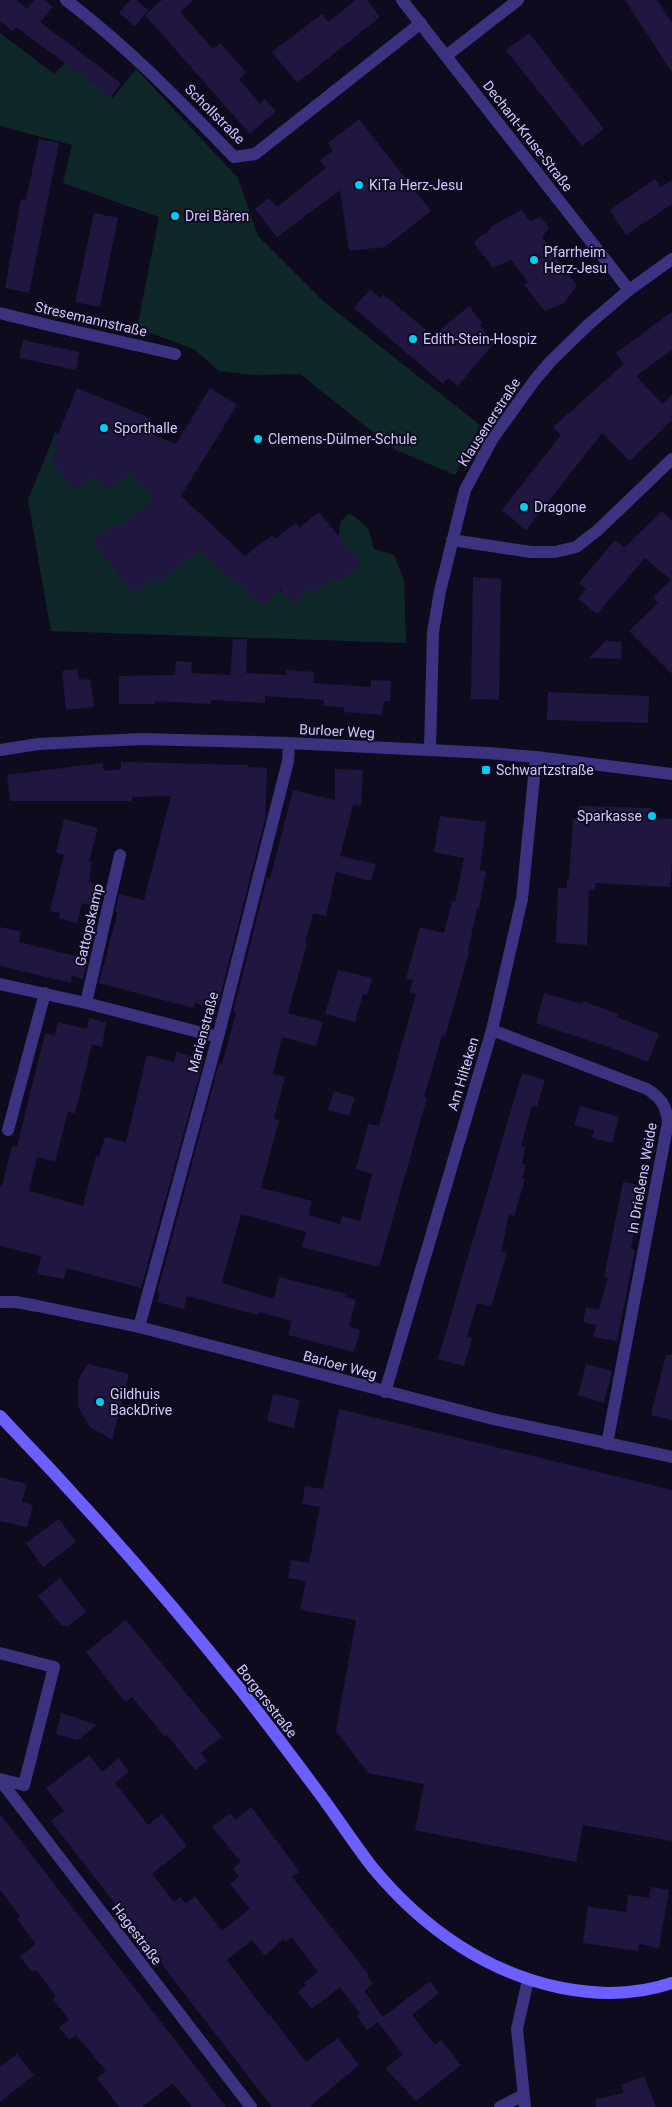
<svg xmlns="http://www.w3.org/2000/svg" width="672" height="2107" viewBox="0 0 672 2107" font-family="Roboto,sans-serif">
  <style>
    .green { fill: #0e2829 }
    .building { fill: #211640 }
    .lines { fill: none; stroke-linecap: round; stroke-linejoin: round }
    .street { stroke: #3b3380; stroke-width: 12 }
    .secondary { stroke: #6d5fff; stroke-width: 12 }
    .poi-dot { fill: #00cdf3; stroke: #0f0b1e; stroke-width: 2 }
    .labels { text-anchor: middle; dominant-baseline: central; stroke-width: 4; stroke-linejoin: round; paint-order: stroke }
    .street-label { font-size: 14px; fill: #d2c8ff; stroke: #0f0b1e }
    .poi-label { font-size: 14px; fill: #d2c8ff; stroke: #0f0b1e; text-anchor: start }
  </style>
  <rect width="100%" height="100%" fill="#0f0b1e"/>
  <path class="green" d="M0,33L54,74L65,63L113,98L136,69L238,178L258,236L324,302L480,425L455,475L394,449L300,374L254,375L219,371L194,349L137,328L159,217L63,183L72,145L0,126Z
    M56,431L69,471L125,464L262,592L296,590L337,544L341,521L350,513L368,528L374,549L394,555L404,580L406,643L51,631L28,500Z"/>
  <path class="building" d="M0,0H16L27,9L34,0H44L53,7L40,22L121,83L111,97L16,27L13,31L0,21Z
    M130,0H136L148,10L135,26L119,13Z
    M162,0H194L180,12L213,49L220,43L246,72L239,79L260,104L265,99L276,111L250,134L145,15Z
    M356,0H367L380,17L297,83L272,52L322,14L328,22Z
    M625,0H657L672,23V72Z
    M529,33L604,129L582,146L506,50Z
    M359,119L431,211L385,247L349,251L340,190L277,237L255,209L269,198L277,207L326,168L320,161L333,150L328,143Z
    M39,139L59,143L29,293L5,288L21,199L26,200Z
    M655,179L661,187L672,180V204L626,235L610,210Z
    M521,210L530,221L541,217L549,228L542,237L577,286L564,303L545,311L524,285L528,282L511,260L493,268L474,243L480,236L487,233L491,227Z
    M94,213L118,218L100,307L75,302Z
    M370,289L380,298L383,294L433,336L469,306L482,323L480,325L494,343L458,386L448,378L443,384L354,308Z
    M672,312V350L636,376L662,404L672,395V420L630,461L602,433L526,530L502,510L561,435L553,427L624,364L616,353Z
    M23,340L79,352L76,370L19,358Z
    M77,388L150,418L145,431L176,444L210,388L228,399L237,405L181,496L245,556L272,535L275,539L296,523L299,528L319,512L361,564L340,581L336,577L317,592L313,587L293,603L281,589L262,605L198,550L158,583L154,578L134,594L92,541L113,525L116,529L153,499L130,472L106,490L94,475L74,490L52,462L57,449L53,447Z
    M662,511L672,521V674L629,631L658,603L653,597L671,580L645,558L597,614L578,599L586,589L579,583L615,540L624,548Z
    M473,577L501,579L499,700L471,699Z
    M233,639H247L246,673L286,675V670L314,672L313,683L371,687V680L391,681L390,701H384L382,715L344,712V707L323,706L324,700L265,696V703L211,700V704L155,701V704H119V676L175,675L176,661L192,662L191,673L230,675Z
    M606,641L622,642L621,659L589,658Z
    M77,669L79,680L90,679L94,707L66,710L62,671Z
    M548,692L649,696L648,723L547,720Z
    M121,762L248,765V767L267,768L265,819L217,1008L195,1003L193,1008L99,983L117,915V912H115L119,894L144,900L171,796L132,797V801H10L7,775L102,763L104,771L121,769Z
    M335,769L363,770L361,806L353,805L340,856L376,864L371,881L336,872L326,916L313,913L305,943H307L288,1013L323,1022L316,1046L282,1037L273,1074L285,1077L274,1119L279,1120L261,1188L312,1201L308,1215L340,1224L342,1216L360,1221L372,1174L356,1169L368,1124L379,1126L416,994L410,992L413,980L406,979L420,927L444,933L452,901L455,902L464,858L434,852L440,816L486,822L480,870L486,871L479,909L477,908L468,951L469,952L445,1036L442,1035L424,1097L427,1098L379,1267L302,1247L306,1232L241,1214L225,1270L222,1283L274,1299L279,1277L346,1294L345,1297L356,1300L349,1326L360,1330L354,1352L288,1335L292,1321L259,1312L258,1315L187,1296L184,1309L157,1302L160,1293H157L219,1063L222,1064L236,1013L233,1012L267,878L270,879L293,790L335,800Z
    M579,806L652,808L651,818L672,819V863L670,887L595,883V890H589L587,945L556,943L558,888H567V879H569L573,819H578Z
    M64,819L98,828L89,862H92L89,882L101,885L100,888L104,889L100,908L82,903L77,923L59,918L60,913L50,911L64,855L56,853Z
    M0,927L21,932L19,942L88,959L83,979L72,976L71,983L0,966Z
    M338,970L372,978L367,995L363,994L355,1022L325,1014Z
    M544,993L582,1004L583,1001L618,1014L617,1017L659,1034L648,1062L609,1047L536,1023Z
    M89,1018L106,1023L102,1047L92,1044L75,1113L68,1112L55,1162L37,1157L29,1191L83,1206L96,1156L99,1157L105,1137L126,1142L147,1055L174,1062L176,1052L204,1059L141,1288L67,1268L64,1279L37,1274L41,1256L0,1246V1186H2L12,1146L17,1147L45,1033L55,1036L58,1022L87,1029Z
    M522,1073L545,1080L537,1107L532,1106L521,1146L525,1147L522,1164L526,1165L522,1178L525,1179L514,1216L509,1214L501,1252L507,1253L491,1307L477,1303L467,1337L472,1338L464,1366L438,1359Z
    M334,1091L355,1098L349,1116L328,1110Z
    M580,1106L619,1117L612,1143L592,1138L594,1130L574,1125Z
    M623,1182L645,1186L641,1212H637L631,1249L635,1250L617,1341L593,1337L596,1325L583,1322L586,1307L599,1310L608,1278L604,1277Z
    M666,1355H672V1420L651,1415Z
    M88,1364L129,1374L112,1440L90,1427L78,1406V1380Z
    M586,1364L612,1371L604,1403L578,1395Z
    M273,1394L300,1400L294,1428L267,1421Z
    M339,1409L672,1490V1841L583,1825L576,1862L415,1830L424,1784L368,1773L336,1731L356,1620L300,1610L306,1581L288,1578L291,1560L309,1563L320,1507L302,1504L305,1486L323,1489Z
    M0,1477L27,1484L22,1502L33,1505L27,1527L0,1521Z
    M59,1519L76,1542L43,1567L26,1543Z
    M60,1578L86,1612L68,1626H62L38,1596Z
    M126,1620L222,1737L201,1753L207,1761L195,1770L167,1735L165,1737L132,1697L125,1702L86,1652Z
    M61,1713L97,1725L78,1740L56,1734Z
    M89,1755L102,1772L119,1758L129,1772L115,1783L148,1825L162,1814L187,1846L152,1874L174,1902L180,1897L186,1904L195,1896L222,1931L250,1909L230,1884L239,1877L233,1869L241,1862L212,1827L230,1813L235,1820L251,1807L300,1872L292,1877L369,1975L367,1976L373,1984L364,1991L383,2017L430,1981L439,1993L412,2015L435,2045L441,2040L461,2065L416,2101L385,2068L403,2055L378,2022L367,2030L357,2016L360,2013L340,1987L312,2009L298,1992L306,1985L304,1983L318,1972L292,1937L286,1942L283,1939L265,1956L252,1940L227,1960L268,2015L269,2014L306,2062L338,2038L359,2065L309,2107H272L51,1821L64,1811L46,1788Z
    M0,1814L202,2075L226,2107H192L173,2083L142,2107H119L97,2078L106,2071L76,2035L69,2040L59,2027L69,2020L53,1999L56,1996L36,1970L32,1972L20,1957L36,1944L17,1919L20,1916L0,1890Z
    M651,1887L669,1890L659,1948L639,1944L638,1951L583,1943L588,1907L626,1912L628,1895L649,1898Z
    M17,2054L34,2075L0,2102V2067Z
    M644,2076L656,2107H596V2099L624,2093L621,2085Z"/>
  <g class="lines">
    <path class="street" d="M66,0C128,47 180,101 234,157L255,154L421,23
      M402,0L629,290
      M446,56L518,0
      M0,313L52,326L175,354
      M452,540L531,552H555L576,547L598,530L672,459
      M0,750L38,744L141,739L289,743L488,753L536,757L672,774
      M430,750L433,632L440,591L465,490L493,438L534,381L551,361L589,324L629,290L672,259
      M0,984L86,1003L218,1037
      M86,1003L120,855
      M492,1030L647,1089C661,1098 666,1105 668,1122L607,1444
      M8,1130L45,993
      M0,1302H16L38,1306L139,1327L493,1419L672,1457
      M139,1327L218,1037L288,761L289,743
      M385,1392L492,1030L522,899L536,757
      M0,1653L54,1667L24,1785L0,1779
      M0,1780L251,2107
      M500,2107L523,2095
      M525,2107L517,2029L528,1980"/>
    <path class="secondary" d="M0,1416C84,1503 164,1594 240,1689C267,1723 293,1758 319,1793C337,1817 354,1844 373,1868C422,1927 486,1973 562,1988C598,1995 637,1995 672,1983"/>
  </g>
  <g class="poi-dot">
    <circle cx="359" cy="185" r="5"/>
    <circle cx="175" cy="216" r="5"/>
    <circle cx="534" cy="260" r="5"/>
    <circle cx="413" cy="339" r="5"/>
    <circle cx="104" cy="428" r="5"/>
    <circle cx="258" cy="439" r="5"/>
    <circle cx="524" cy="507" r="5"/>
    <rect x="481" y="765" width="10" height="10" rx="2.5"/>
    <circle cx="652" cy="816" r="5"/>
    <circle cx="100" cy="1402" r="5"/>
  </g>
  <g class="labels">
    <g class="street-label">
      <text transform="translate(215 114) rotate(45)">Schollstraße</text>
      <text transform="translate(528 136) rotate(52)">Dechant-Kruse-Straße</text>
      <text transform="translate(91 319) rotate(13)">Stresemannstraße</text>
      <text transform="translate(489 422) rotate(-57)">Klausenerstraße</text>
      <text transform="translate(337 731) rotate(3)">Burloer Weg</text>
      <text transform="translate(89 925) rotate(-77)">Gattopskamp</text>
      <text transform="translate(203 1032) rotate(-75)">Marienstraße</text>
      <text transform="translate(463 1074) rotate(-73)">Am Hilteken</text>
      <text transform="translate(642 1178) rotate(-80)">In Drießens Weide</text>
      <text transform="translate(340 1365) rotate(15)">Barloer Weg</text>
      <text transform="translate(267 1701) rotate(52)">Borgersstraße</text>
      <text transform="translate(137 1934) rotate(53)">Hagestraße</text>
    </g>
    <g class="poi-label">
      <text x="369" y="185">KiTa Herz-Jesu</text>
      <text x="185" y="216">Drei Bären</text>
      <text x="544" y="252">Pfarrheim<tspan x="544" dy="16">Herz-Jesu</tspan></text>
      <text x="423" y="339">Edith-Stein-Hospiz</text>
      <text x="114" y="428">Sporthalle</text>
      <text x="268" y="439">Clemens-Dülmer-Schule</text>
      <text x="534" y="507">Dragone</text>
      <text x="496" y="770">Schwartzstraße</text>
      <text x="642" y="816" text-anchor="end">Sparkasse</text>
      <text x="110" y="1394">Gildhuis<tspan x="110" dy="16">BackDrive</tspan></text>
    </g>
  </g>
</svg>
